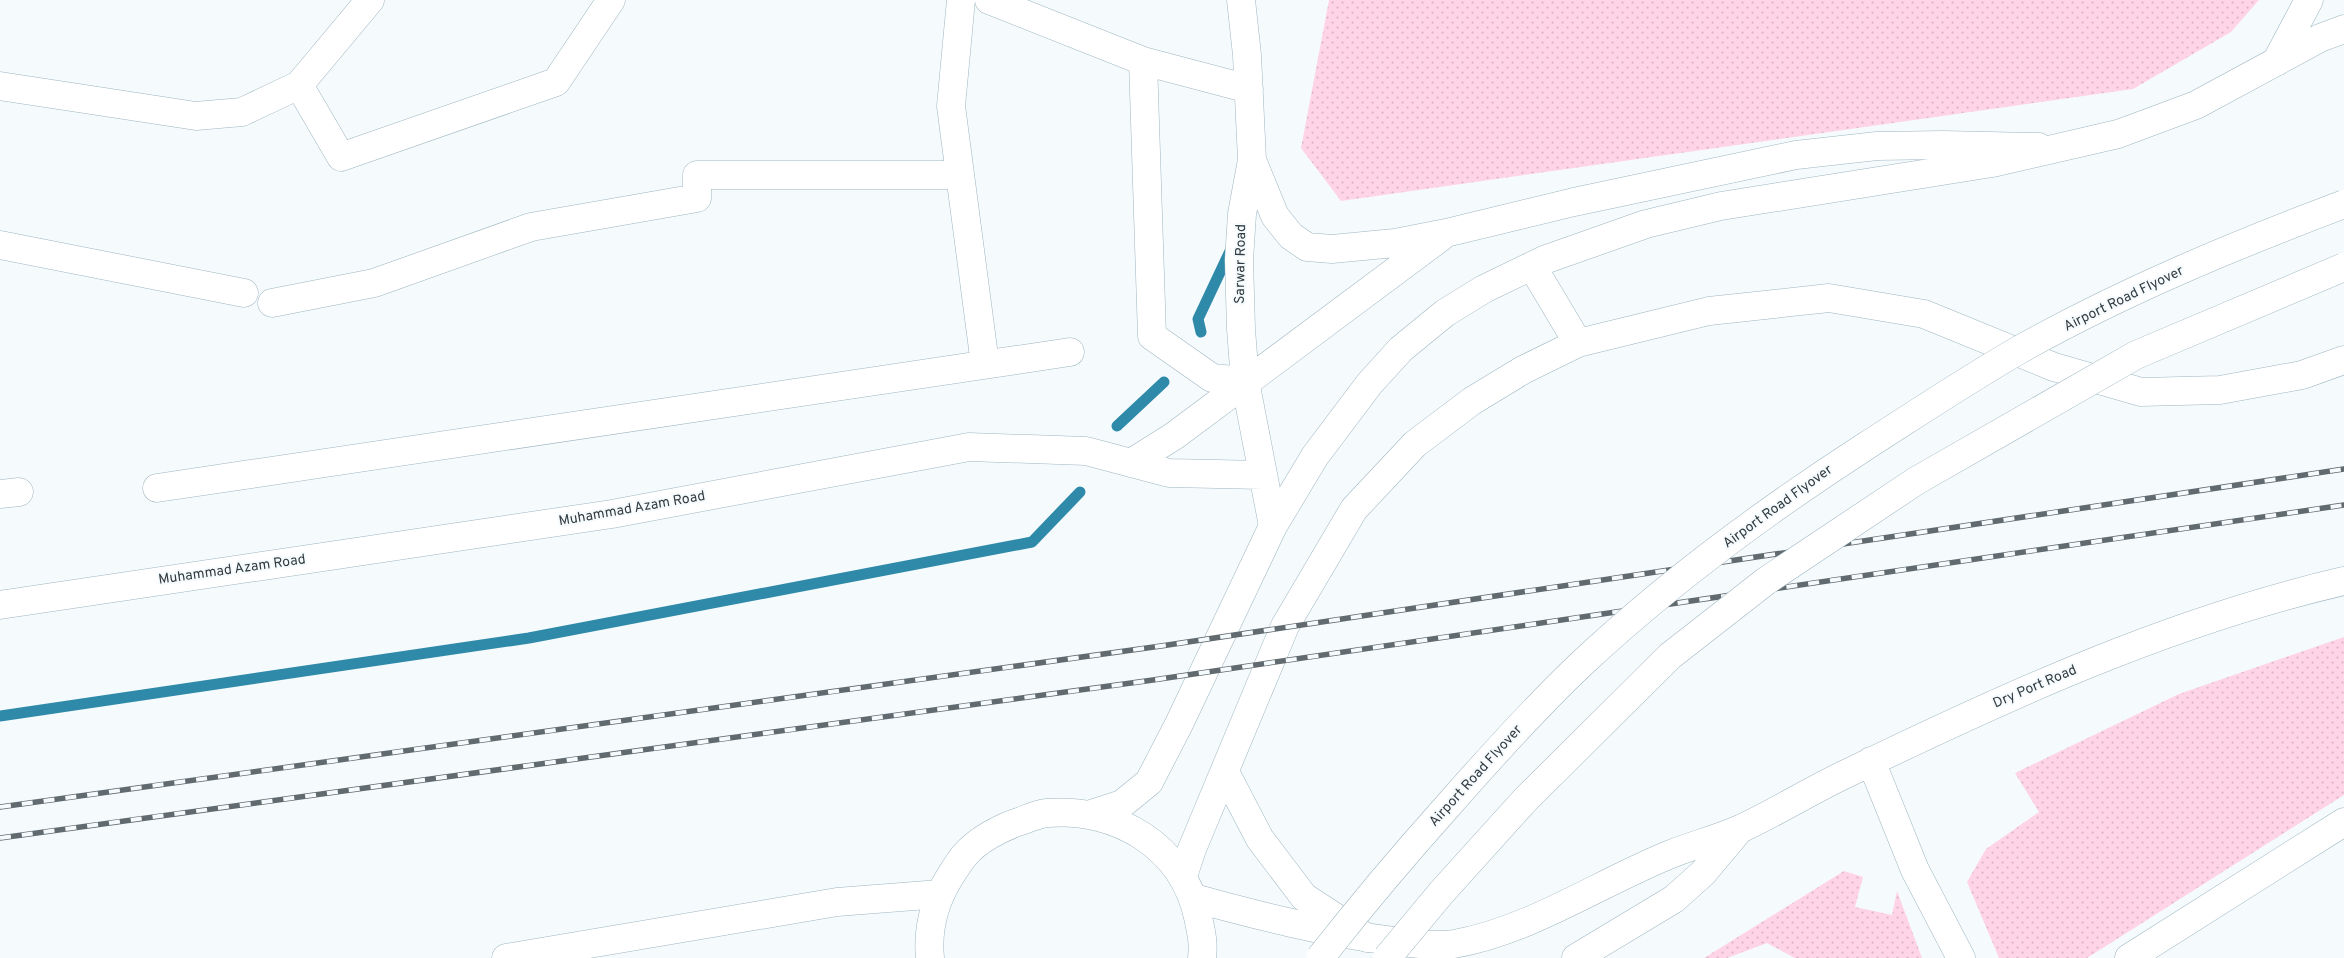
<svg xmlns="http://www.w3.org/2000/svg" width="2344" height="958" viewBox="0 0 2344 958" font-family="Overpass,sans-serif">
  <style>
    .park { fill: url(#park-dots) }
    .lines { fill: none; stroke-linecap: round; stroke-linejoin: round }
    .stream { stroke: #2f8aa9; stroke-width: 11 }
    .minor-casing { stroke: #9eb6c1; stroke-width: 29 }
    .major-casing { stroke: #9eb6c1; stroke-width: 29 }
    .minor { stroke: #fff; stroke-width: 28 }
    .major { stroke: #fff; stroke-width: 28 }
    .rail-casing { stroke: #616a6e; stroke-width: 5.5 }
    .rail { stroke: #f5fafd; stroke-width: 4; stroke-dasharray: 11; stroke-linecap: butt }
    .major-bridge-casing { stroke: #9eb6c1; stroke-width: 29; stroke-linecap: butt }
    .major-bridge { stroke: #fff; stroke-width: 28 }
    .labels { text-anchor: middle; dominant-baseline: central; stroke-width: 4; stroke-linejoin: round; paint-order: stroke }
    .street-label { font-size: 14px; fill: #323c40; stroke: #f5fafd }
  </style>
  <defs>
    <pattern id="park-dots" width="8" height="8" patternUnits="userSpaceOnUse" patternTransform="scale(1.25)"><rect width="8" height="8" fill="#ffd4e6"/><path d="M2 2h.1M6 6h.1" fill="none" stroke="#dbb7c6" stroke-width="1.8" stroke-linecap="round"/></pattern>
  </defs>
  <rect width="100%" height="100%" fill="#f5fafd"/>
  <path class="park" d="M1329,0H2259L2231,32L2133,89L1341,201L1301,148Z
    M2344,637V795L2087,958H1999L1967,882L1986,849L2039,812L2015,773L2179,694Z
    M1844,871L1863,877L1855,907L1892,915L1897,891L1922,958H1795L1767,943L1727,958H1704Z"/>
  <g class="lines">
    <path class="stream" d="M1201,332L1198,319L1231,249
      M1117,426L1164,382
      M0,716L529,638L1032,542L1080,492"/>
    <defs>
      <path id="minor" d="M961,0L951,106L985,364
        M989,0L1143,61L1249,89
        M1241,0L1247,55L1252,160L1242,214L1239,260L1241,329L1245,381L1273,526
        M1143,61L1152,336L1212,378L1245,381
        M299,85L341,157L556,82L611,0
        M0,86L196,116L242,112L299,85L370,0
        M1252,160L1275,216L1291,236L1307,247L1332,249L1395,243L1446,233L1574,202L1796,155L1877,146L1943,145L2039,147
        M0,245L244,293
        M272,303L374,283L531,227L697,198V175H959
        M1131,463L1174,436L1441,237
        M157,488L1070,352
        M0,494L19,492
        M0,605L612,514L969,447L1086,451L1169,473L1263,475
        M1871,761L1915,870L1961,958
        M1194,898C1259,916 1326,933 1393,941C1412,943 1435,947 1454,944C1532,930 1599,883 1671,854C1693,845 1718,839 1740,829C1777,812 1813,789 1850,772C2009,695 2171,621 2344,581
        M506,958L837,902L940,894
        M1576,958L1674,899L1703,873L1739,830
        M2129,958L2344,822"/>
      <path id="major" d="M2276,62L2309,0
        M1532,266L1578,343
        M1225,772L1260,839L1304,897L1367,938
        M1091,814L1122,804L1149,782L1179,724L1273,526L1315,456L1370,383L1401,349L1445,313L1484,289L1544,260L1646,224L1721,206L1992,163L2118,134L2196,105L2320,38L2344,29
        M1183,876L1192,849L1285,626L1354,509L1415,444L1472,401L1523,370L1578,343L1709,311L1829,298L1924,314L2054,367L2141,392L2220,390L2302,375L2344,360
        M930,958C927,928 935,900 951,875C955,869 959,862 964,856C977,840 1002,827 1021,821C1029,818 1038,814 1047,813C1117,807 1183,847 1198,917C1201,931 1204,943 1202,958"/>
    </defs>
    <use href="#minor" class="minor-casing"/>
    <use href="#major" class="major-casing"/>
    <use href="#minor" class="minor"/>
    <use href="#major" class="major"/>
    <defs>
      <path id="rail" d="M0,807L1161,646L2344,469
        M0,838L1153,680L2344,505"/>
    </defs>
    <use href="#rail" class="rail-casing"/>
    <use href="#rail" class="rail"/>
    <defs>
      <path id="major-bridge" d="M1320,958C1360,907 1402,857 1445,809C1488,760 1531,712 1578,667C1666,584 1764,512 1866,446C1916,414 1967,380 2019,350C2122,292 2233,246 2344,204
        M1387,958L1441,893L1526,799L1670,656L1766,581L1916,481L2136,355L2344,267"/>
    </defs>
    <use href="#major-bridge" class="major-bridge-casing"/>
    <use href="#major-bridge" class="major-bridge"/>
  </g>
  <g class="labels">
    <g class="street-label">
      <text transform="translate(1241 264) rotate(-89)">Sarwar Road</text>
      <text transform="translate(2124 299) rotate(-26)">Airport Road Flyover</text>
      <text transform="translate(1778 507) rotate(-36)">Airport Road Flyover</text>
      <text transform="translate(632 509) rotate(-10)">Muhammad Azam Road</text>
      <text transform="translate(232 570) rotate(-8)">Muhammad Azam Road</text>
      <text transform="translate(2035 687) rotate(-23)">Dry Port Road</text>
      <text transform="translate(1476 776) rotate(-48)">Airport Road Flyover</text>
    </g>
  </g>
</svg>
